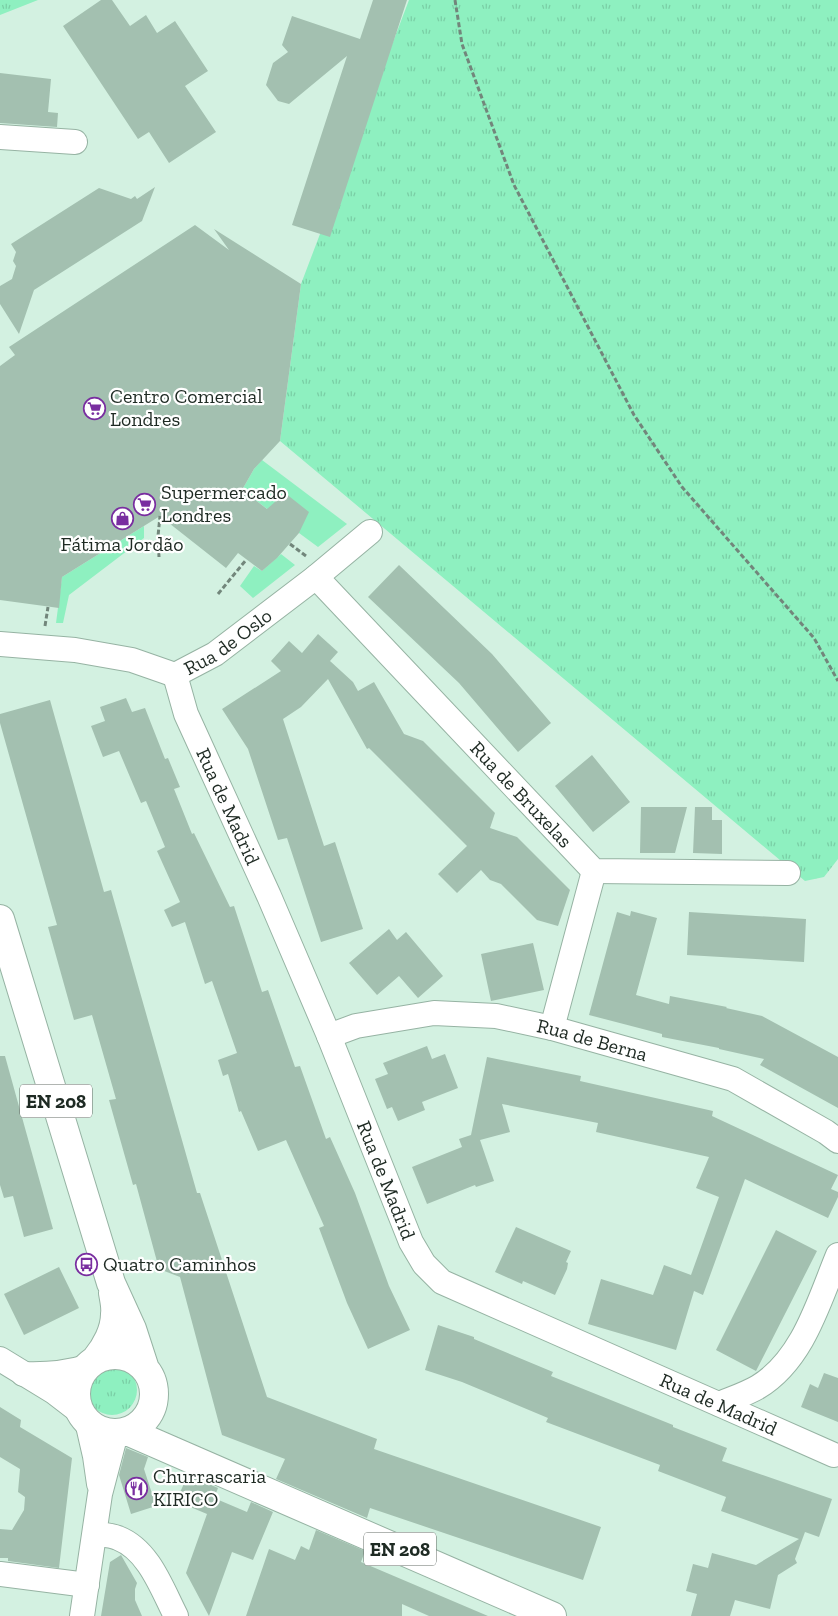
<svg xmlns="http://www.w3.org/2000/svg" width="838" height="1616" viewBox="0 0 838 1616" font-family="'Zilla Slab',serif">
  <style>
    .grass { fill: url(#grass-tufts) }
    .garden { fill: #8ef0c0 }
    .building { fill: #a3c0b0 }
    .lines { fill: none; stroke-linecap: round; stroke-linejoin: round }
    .minor-casing { stroke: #96b3a3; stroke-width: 26 }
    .major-casing { stroke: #96b3a3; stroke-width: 30 }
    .path { stroke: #72867b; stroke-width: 3; stroke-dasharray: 5 2.5; stroke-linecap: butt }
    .minor { stroke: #fff; stroke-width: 24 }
    .major { stroke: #fff; stroke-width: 28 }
    .labels { text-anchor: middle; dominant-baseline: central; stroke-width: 4.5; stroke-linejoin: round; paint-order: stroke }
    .shield { fill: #fff; stroke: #626a65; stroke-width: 1 }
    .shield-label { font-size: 19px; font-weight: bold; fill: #1e2a23 }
    .poi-label { font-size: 20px; fill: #1e2a23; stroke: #fff; text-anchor: start }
    .street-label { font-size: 20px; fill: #1e2a23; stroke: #fff }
  </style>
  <defs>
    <pattern id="grass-tufts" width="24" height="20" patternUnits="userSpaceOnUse" patternTransform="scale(1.25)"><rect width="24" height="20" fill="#8ef0c0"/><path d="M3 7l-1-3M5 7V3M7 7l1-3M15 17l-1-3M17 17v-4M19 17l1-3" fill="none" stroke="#7acea5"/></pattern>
  </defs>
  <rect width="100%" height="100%" fill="#d3f1e1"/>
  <path class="grass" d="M0,0H38L0,15Z
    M409,0H838V859L824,877L805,881L280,441L301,284Z
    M87 1390a25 25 0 1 1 50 0a25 25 0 1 1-50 0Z"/>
  <path class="garden" d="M262,460L347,524L318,547L299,533L242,490L254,469Z
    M144,526V538L69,595L63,623H56L62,577Z
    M281,554L295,565L253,598L240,586L254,566L262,571Z"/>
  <path class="building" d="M101,0H112L130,26L146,15L157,33L175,21L208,71L185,86L216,132L169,163L149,132L138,139L63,26Z
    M373,0H407L330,237L292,225L347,56L289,104L278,101L266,85L273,63L288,52L282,45L292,16L360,39Z
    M0,73L51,79L48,112L58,113L57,127L0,123Z
    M155,187L142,221L34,290L19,334L0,304V286L12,279L16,266L13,261L16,252L11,244L99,188L131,199L135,196L137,199Z
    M195,225L229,250L214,229L301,284L280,441L254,469L242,490L267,509L285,493L309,512L299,533L277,558L262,571L238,553L226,568L160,516L62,577L59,608L0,600V366L15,355L9,347Z
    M399,565L492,654L551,723L518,752L459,683L368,597Z
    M318,634L338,652L330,661L353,682L358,691L374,682L404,734L423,741L495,813L490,828L517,837L570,890L558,926L537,920L501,884L490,880L481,870L457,893L438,874L467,846L369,748L367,749L328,679L301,707L283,719L324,846L335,842L363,929L321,942L287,838L278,840L248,749L222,709L281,671L271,661L289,641L302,653Z
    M126,698L132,712L145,708L165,759L168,758L180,787L174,789L192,834L194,833L230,907L234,906L262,992L268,990L295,1067L300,1066L326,1139L330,1137L355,1193L389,1286L410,1330L368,1349L347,1303L319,1228L324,1226L286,1140L258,1151L241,1111L239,1112L228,1074L223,1076L218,1060L237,1053L212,981L205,984L185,922L172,927L164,910L180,902L157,851L165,847L146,801L141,803L119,751L103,757L91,726L105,721L100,707Z
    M50,700L104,892L111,890L197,1193H200L267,1397L377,1439L374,1449L601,1527L583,1580L370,1508L367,1518L276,1479L285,1459L222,1435L180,1277L159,1269L136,1184L133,1185L109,1100L116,1099L92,1015L74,1020L48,927L57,925L0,723V714Z
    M592,755L630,802L593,832L555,786Z
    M641,807H687L675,853H640Z
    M695,807H712V820H722V854L693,853Z
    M631,911L657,918L636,995L669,1004L670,996L727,1007L726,1008L762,1016L838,1057V1108L760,1065L764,1059L719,1049V1048L662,1037V1034L589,1015L617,912L630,916Z
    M689,912L806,919L804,962L687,955Z
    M389,929L397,940L406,932L443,976L418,998L399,976L377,995L349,963Z
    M533,943L544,990L491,1001L481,954Z
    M427,1046L432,1059L445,1054L458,1088L422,1102L425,1110L398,1121L392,1107L387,1109L375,1079L388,1074L383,1063Z
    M0,1056H5L53,1229L24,1237L13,1196L4,1198L0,1185Z
    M487,1057L581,1076L580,1081L713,1111L712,1116L838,1175L831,1189L838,1192V1197L828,1218L745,1179L703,1295L694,1291L676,1350L588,1324L601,1279L653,1295L664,1265L691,1275L719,1197L696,1188L709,1157L596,1132L598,1123L502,1104L510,1132L480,1140L494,1181L476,1187L475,1185L427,1204L412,1167L462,1147L459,1139L471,1135Z
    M516,1227L571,1251L566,1262L568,1263L567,1269L555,1295L523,1281L522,1284L495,1272Z
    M776,1230L817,1251L756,1371L716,1350Z
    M59,1267L79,1308L24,1335L4,1294Z
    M438,1325L474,1337V1339L553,1372L551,1376L673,1425V1427L727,1448L722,1461L832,1499L819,1537L805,1532L795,1559L797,1563L778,1575L770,1609L735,1600L730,1616H691L697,1594L686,1591L693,1564L708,1568L712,1553L756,1565L799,1539L721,1511L726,1497L658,1471L660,1465L546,1422L548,1418L462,1382L425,1370Z
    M824,1373L838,1378V1422L801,1407L810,1384L818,1388Z
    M0,1407L21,1420L20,1427L72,1458L59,1568L8,1561V1558H0V1529L12,1530L24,1510L25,1497L18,1492L20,1469L0,1457Z
    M126,1448L148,1457L144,1469L156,1506L131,1514L119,1475Z
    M188,1475L218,1488L214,1498L247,1512L251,1502L273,1512L253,1560L232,1552L209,1616L186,1573L207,1514L176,1501Z
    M316,1530L365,1551L361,1562L488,1616H429L402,1604V1616H246L269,1549L295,1560L301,1546L309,1550Z
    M121,1555L137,1583L135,1589V1600L142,1616H101L110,1562Z"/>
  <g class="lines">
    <defs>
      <g id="minor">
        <path d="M0,137L75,142"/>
        <path id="s1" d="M316,577L594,871L788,873"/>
        <path id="s2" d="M0,644L75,650L132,660L175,675L215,654L316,577L370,532"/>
        <path id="s3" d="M175,675L186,714L269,896L329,1036L411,1242L424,1264L442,1282L834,1455"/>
        <path d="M552,1028L594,871"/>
        <path id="s4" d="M329,1036L356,1026L434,1013L496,1016L552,1028L733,1079L826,1132L838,1141"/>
        <path d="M0,1359L54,1392L80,1412"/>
        <path d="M23,1374C45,1375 66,1373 87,1367"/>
        <path d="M719,1404C731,1399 746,1394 758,1387C803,1360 819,1301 838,1255"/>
        <path d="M87,1421L95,1456L99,1484"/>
        <path d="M95,1534C102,1535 111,1535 118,1538C149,1550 162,1589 176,1616"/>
        <path d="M0,1574L87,1585"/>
        <path d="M82,1616L100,1494L116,1433"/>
      </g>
      <path id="major" d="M0,919L111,1283L132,1329L145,1369
        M76 1394a39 39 0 1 1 78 0a39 39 0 1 1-78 0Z
        M96,1359C106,1347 115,1330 115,1314C116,1307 114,1299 113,1293
        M127,1431L552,1616"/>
    </defs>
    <use href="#minor" class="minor-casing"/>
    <use href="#major" class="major-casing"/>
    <path class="path" d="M455,0L462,44L514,185L634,415L682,487L814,638L838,681
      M290,544L306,556
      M159,557L158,536L160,516
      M218,594L246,560
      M45,626L48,607"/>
    <use href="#minor" class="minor"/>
    <use href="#major" class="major"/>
  </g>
  <defs>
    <symbol id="supermarket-ring" viewBox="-11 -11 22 22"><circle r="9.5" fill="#fff" stroke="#792ea0" stroke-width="1.5"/><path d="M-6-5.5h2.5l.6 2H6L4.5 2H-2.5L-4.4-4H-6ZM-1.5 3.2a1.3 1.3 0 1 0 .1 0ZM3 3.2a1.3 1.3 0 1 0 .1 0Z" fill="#792ea0"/></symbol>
    <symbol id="shop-ring" viewBox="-11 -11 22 22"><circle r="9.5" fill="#fff" stroke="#792ea0" stroke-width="1.5"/><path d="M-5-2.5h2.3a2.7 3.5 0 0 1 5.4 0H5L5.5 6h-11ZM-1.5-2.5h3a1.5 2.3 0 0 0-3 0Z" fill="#792ea0"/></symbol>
    <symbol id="bus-ring" viewBox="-11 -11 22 22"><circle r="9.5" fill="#fff" stroke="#792ea0" stroke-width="1.5"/><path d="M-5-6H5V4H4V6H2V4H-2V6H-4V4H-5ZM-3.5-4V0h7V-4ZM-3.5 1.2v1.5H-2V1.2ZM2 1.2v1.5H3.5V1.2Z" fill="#792ea0"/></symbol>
    <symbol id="restaurant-ring" viewBox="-11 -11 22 22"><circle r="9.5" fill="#fff" stroke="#792ea0" stroke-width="1.5"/><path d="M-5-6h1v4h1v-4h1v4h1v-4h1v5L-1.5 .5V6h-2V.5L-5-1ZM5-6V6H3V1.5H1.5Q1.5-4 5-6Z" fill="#792ea0"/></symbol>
  </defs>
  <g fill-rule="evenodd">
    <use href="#supermarket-ring" x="82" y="396" width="25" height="25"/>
    <use href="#supermarket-ring" x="132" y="492" width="25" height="25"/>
    <use href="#shop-ring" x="110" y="506" width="25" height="25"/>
    <use href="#bus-ring" x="74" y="1252" width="25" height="25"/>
    <use href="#restaurant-ring" x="124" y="1476" width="25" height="25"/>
  </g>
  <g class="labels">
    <g class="shield">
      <rect x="20" y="1084.5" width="72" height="33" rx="4"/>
      <rect x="364" y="1532.5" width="72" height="33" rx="4"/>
    </g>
    <g class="shield-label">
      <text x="56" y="1101">EN 208</text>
      <text x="400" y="1549">EN 208</text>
    </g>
    <g class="poi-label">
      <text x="110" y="396">Centro Comercial<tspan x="110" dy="23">Londres</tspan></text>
      <text x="161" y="492">Supermercado<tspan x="161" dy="23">Londres</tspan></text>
      <text x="122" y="544" text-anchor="middle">Fátima Jordão</text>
      <text x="103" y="1264">Quatro Caminhos</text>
      <text x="153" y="1476">Churrascaria<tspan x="153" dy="23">KIRICO</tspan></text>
    </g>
    <g class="street-label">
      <text stroke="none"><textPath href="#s2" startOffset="241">Rua de Oslo</textPath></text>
      <text stroke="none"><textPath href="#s1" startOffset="299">Rua de Bruxelas</textPath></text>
      <text stroke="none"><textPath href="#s3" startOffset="142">Rua de Madrid</textPath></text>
      <text stroke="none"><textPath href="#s4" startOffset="269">Rua de Berna</textPath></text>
      <text stroke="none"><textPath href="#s3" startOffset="548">Rua de Madrid</textPath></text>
      <text stroke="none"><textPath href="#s3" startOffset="968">Rua de Madrid</textPath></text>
    </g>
  </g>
</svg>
